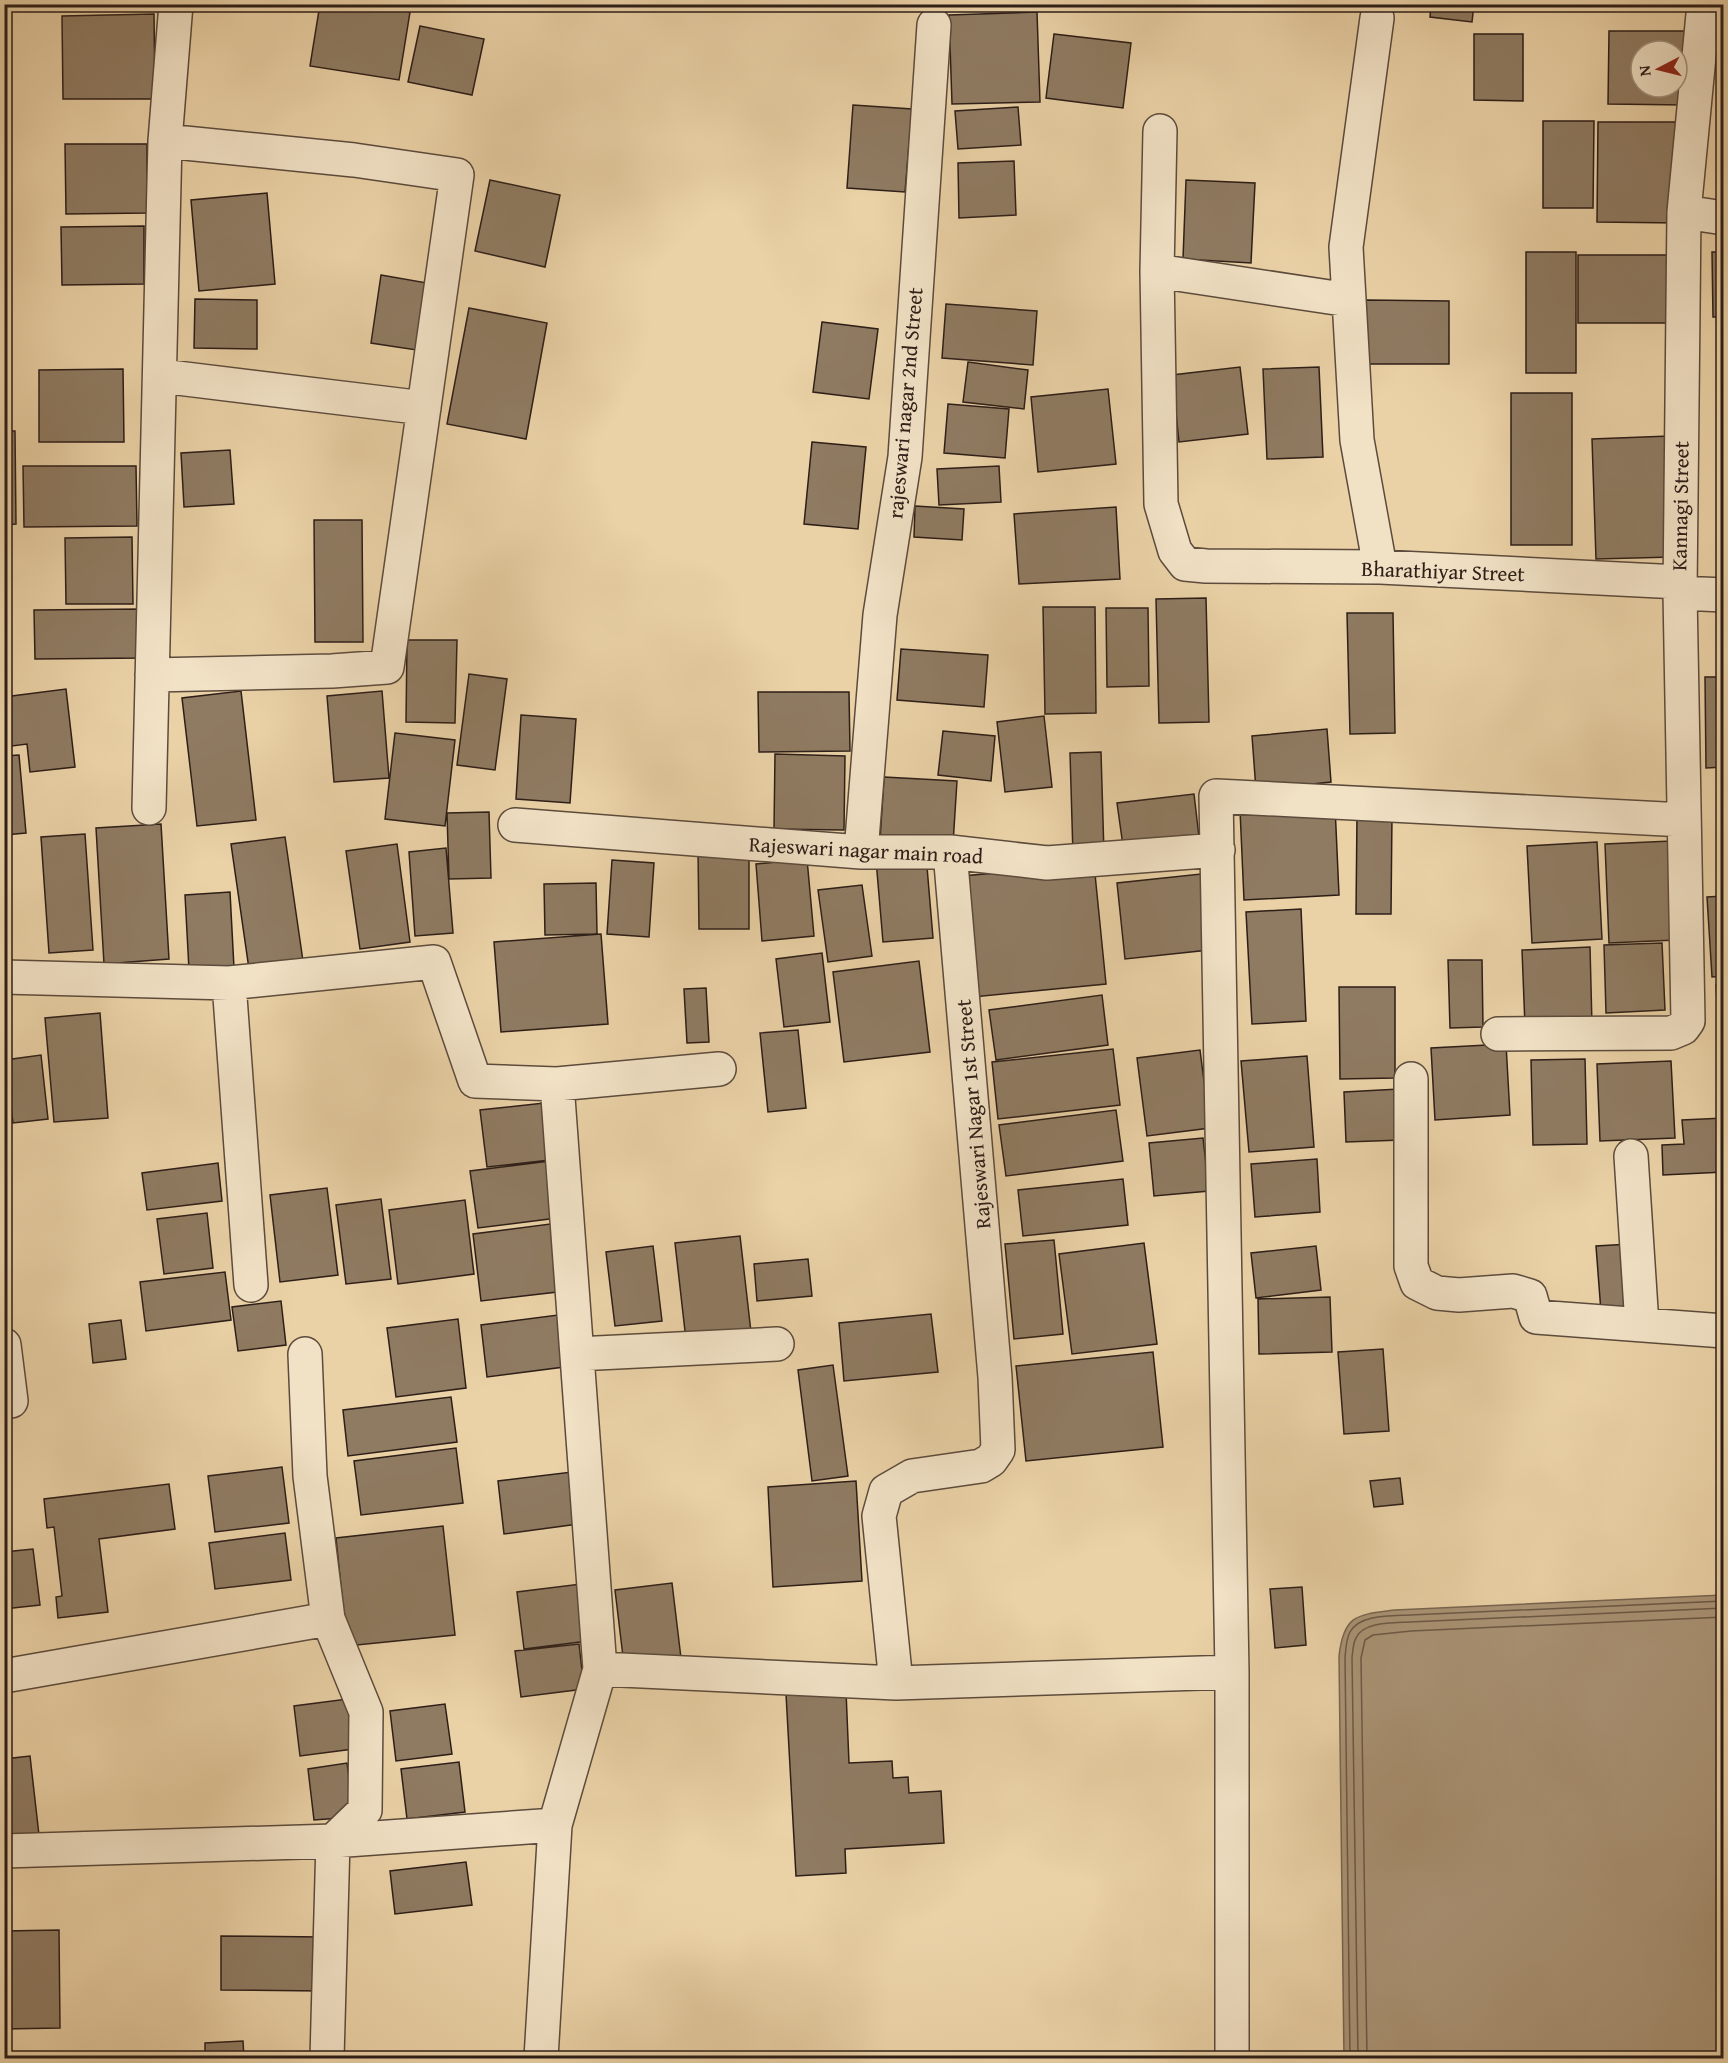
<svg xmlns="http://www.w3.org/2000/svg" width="1728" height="2063" viewBox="0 0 1728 2063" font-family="'Gentium Book Plus',serif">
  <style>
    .water { fill: #aa9476; stroke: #786550; stroke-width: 1.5 }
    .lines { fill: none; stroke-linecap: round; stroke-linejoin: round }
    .shore { stroke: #6c5947; stroke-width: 1.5 }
    .building { fill: #8f7b62; stroke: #2d1e18; stroke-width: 1.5; fill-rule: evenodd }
    .minor-casing { stroke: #5c4b3c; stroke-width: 36 }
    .minor { stroke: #f1e1c5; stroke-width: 33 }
    .labels { text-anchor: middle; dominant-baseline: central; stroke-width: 6; stroke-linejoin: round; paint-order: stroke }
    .street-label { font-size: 21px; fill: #2d1e18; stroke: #f1e1c5 }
  </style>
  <rect width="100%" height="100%" fill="#ead1a6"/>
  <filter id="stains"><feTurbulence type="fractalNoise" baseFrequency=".00333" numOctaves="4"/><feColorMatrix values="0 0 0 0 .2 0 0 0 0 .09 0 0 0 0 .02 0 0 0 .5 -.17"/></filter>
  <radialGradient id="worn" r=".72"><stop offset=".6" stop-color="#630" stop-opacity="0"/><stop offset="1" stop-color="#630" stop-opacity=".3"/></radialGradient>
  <path class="water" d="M1723,1595V2058H1344L1339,1656C1344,1614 1357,1615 1395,1610Z"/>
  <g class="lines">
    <path class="shore" d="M1350,2058L1345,1657C1346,1649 1346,1639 1350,1632C1360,1614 1392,1616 1410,1615L1724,1601
      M1358,2058L1352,1657C1353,1651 1353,1643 1356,1638C1363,1621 1395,1623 1410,1622L1724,1608
      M1367,2058L1361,1658L1365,1640L1373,1635L1411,1631L1724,1617"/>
  </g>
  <path class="building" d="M320,4H365L410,12L399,80L310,66Z
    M1431,4H1474L1472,22L1430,17Z
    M1037,12L1040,102L952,104L949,15Z
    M154,14L155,99H63L62,16Z
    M420,26L484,39L472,95L408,82Z
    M1609,31H1685V105L1608,104ZM1641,51H1677V87H1641Z
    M1054,34L1131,43L1123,108L1046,98Z
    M1474,34H1523V101L1474,100Z
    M853,105L912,109L905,192L847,188Z
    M1018,107L1021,145L958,149L955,111Z
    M1543,121H1594L1593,208H1543Z
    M1598,122H1678V223L1597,222Z
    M65,144H147V213L66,214Z
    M1721,159L1724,160V212H1718Z
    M1014,161L1016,215L959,218L958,163Z
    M490,180L560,195L545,267L475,251Z
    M1186,180L1255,183L1251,263L1183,259Z
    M267,193L275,284L199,291L191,200Z
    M144,226V284L62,285L61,227Z
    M1526,252H1576V373H1526Z
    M1712,252H1724V317H1713Z
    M1578,255H1667V323H1578Z
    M381,275L433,284L423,351L371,343Z
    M195,299L257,300V349L194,348Z
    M1366,300L1449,301V364H1366Z
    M946,304L1037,311L1033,365L942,358Z
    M469,308L547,323L526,439L447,424Z
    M822,322L878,329L869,399L813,392Z
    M1721,360H1724V420Z
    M968,362L1028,370L1024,409L963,402Z
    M1240,367L1248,434L1179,442L1172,375Z
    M1319,367L1323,457L1267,459L1263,369Z
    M123,369L124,442H39V370Z
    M1108,389L1116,464L1038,472L1031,397Z
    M1511,393H1572V545H1511Z
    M948,404L1009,409L1005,458L944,453Z
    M4,431H15L16,524L4,525Z
    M1669,436L1673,557L1596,559L1592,439Z
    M812,442L866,447L858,529L804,524Z
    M230,450L234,504L184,507L181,453Z
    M23,466H136L137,526L24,527Z
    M999,466L1001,502L939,505L937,469Z
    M915,506L964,509L962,540L914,537Z
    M1116,507L1120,579L1019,584L1014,514Z
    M314,520H362L363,642H315Z
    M132,537L133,604H66L65,538Z
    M1206,598L1209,722L1159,723L1156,599Z
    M1043,607H1095L1096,713L1045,714Z
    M1106,608H1148L1149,686L1107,687Z
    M144,609L145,658L35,659L34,610Z
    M1347,613H1393L1395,733L1350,734Z
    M407,640H457L455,723L406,722Z
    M901,649L988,655L984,707L897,700Z
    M469,674L507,679L495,770L457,765Z
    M1705,677H1724V767L1706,768Z
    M66,689L75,767L30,772L27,744L4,747V697Z
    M241,691L256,820L197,826L182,698Z
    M382,691L389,778L334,782L327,696Z
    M758,692H849L850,751L759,752Z
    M521,715L576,719L570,803L516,799Z
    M1044,716L1052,787L1005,792L997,722Z
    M1327,729L1331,782L1256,790L1252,736Z
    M943,731L995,736L991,781L938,775Z
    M395,733L455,740L445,826L385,819Z
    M1101,752L1104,854L1073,855L1070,753Z
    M775,754L845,756L844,830L774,829Z
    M19,755L26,833L4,835V756Z
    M884,777L957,781L953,844L880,840Z
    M1194,794L1199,837L1123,846L1117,803Z
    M1335,806L1339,895L1244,900L1240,810Z
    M489,812L491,878L449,879L447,813Z
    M1357,814H1392L1391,914H1356Z
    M161,824L169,959L104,964L96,828Z
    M85,834L93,950L49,953L41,837Z
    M285,837L303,961L249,969L231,844Z
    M1671,841L1676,940L1609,943L1605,844Z
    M1597,842L1602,939L1532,943L1527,846Z
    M397,844L410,942L360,949L346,851Z
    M446,848L453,933L415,936L409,852Z
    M749,850V929H699L698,851Z
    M926,855L933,938L883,942L876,860Z
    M807,859L814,936L762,941L756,864Z
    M612,860L654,863L649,937L607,934Z
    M1094,864L1106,984L973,997L962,876Z
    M1201,874L1209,950L1125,959L1117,883Z
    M596,883L597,934L545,935L544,884Z
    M862,885L872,956L828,962L818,890Z
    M230,892L234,968L189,970L185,895Z
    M1724,896V976L1712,977L1707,897Z
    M1301,909L1306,1021L1252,1024L1246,912Z
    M601,934L608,1024L501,1032L494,942Z
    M1662,943L1665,1010L1606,1013L1604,945Z
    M1590,947L1592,1025L1525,1026L1522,950Z
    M822,953L830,1022L784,1027L776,959Z
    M1448,960H1482L1483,1027L1450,1028Z
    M919,961L930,1052L844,1062L833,972Z
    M1716,985H1724V1049H1720Z
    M1339,987H1395V1078L1340,1079Z
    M706,988L709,1042L687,1043L684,989Z
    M1102,995L1108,1045L996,1060L989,1010Z
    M100,1013L108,1118L54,1122L45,1018Z
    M798,1030L806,1108L768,1112L760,1033Z
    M1506,1044L1510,1115L1435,1120L1431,1048Z
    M1113,1049L1120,1105L998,1119L992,1062Z
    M1200,1050L1210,1128L1147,1136L1137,1058Z
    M41,1055L48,1119L13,1123L5,1060Z
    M1307,1056L1314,1147L1249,1152L1241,1061Z
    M1585,1059L1587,1144L1533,1145L1531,1060Z
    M1671,1061L1675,1138L1600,1141L1597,1064Z
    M1399,1089L1402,1140L1346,1142L1344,1092Z
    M544,1103L550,1160L487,1167L480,1110Z
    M1116,1110L1123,1161L1006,1176L999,1125Z
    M1724,1118V1172L1663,1175L1662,1145L1684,1144L1682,1120Z
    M1203,1138L1209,1191L1154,1196L1149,1143Z
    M1317,1159L1320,1212L1255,1217L1251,1164Z
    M550,1161L557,1218L478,1228L470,1171Z
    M218,1163L222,1201L147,1210L142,1173Z
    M1123,1179L1128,1225L1023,1236L1018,1190Z
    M327,1188L338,1275L280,1282L270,1195Z
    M381,1199L391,1279L346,1284L336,1205Z
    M465,1200L474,1274L398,1284L389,1210Z
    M207,1213L213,1268L164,1274L157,1219Z
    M558,1223L566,1291L481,1301L473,1234Z
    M740,1236L751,1332L686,1340L675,1243Z
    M1054,1240L1063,1334L1014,1339L1005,1244Z
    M1144,1243L1157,1344L1072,1354L1059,1254Z
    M1630,1244L1636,1309L1601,1312L1596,1246Z
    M653,1246L662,1321L615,1326L606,1252Z
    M1316,1246L1321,1290L1256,1298L1251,1253Z
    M808,1259L812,1296L757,1301L754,1264Z
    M225,1272L231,1320L146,1331L140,1282Z
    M1330,1297L1332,1352L1259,1354L1258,1299Z
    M281,1301L286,1345L238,1351L232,1307Z
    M931,1314L938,1372L844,1381L839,1323Z
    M558,1315L564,1367L487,1377L481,1325Z
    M458,1319L466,1388L396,1397L387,1328Z
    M121,1320L126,1359L93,1363L89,1324Z
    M1383,1349L1389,1431L1344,1434L1338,1352Z
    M1153,1352L1163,1447L1026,1461L1016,1366Z
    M833,1365L848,1476L812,1481L798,1370Z
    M451,1397L457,1442L348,1456L343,1410Z
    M456,1448L463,1503L361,1515L354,1461Z
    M282,1467L289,1523L215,1532L208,1476Z
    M572,1472L578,1524L504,1534L498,1481Z
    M1400,1478L1403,1504L1374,1507L1370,1481Z
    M856,1481L862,1581L773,1587L768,1487Z
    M169,1484L175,1529L99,1539L108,1612L58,1618L56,1597L62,1596L54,1527L47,1528L44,1499Z
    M443,1526L455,1635L347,1646L336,1538Z
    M285,1533L291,1580L215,1589L209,1543Z
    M33,1549L40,1605L4,1609V1552Z
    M672,1583L681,1658L624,1665L615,1590Z
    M581,1584L588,1641L524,1649L517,1592Z
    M1302,1587L1306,1645L1275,1648L1270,1589Z
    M579,1644L584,1689L521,1697L515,1651Z
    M846,1691L849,1763L892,1761L893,1778L908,1777L909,1793L941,1791L944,1843L845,1849L846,1873L796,1876L786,1694Z
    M355,1698L361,1748L300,1756L294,1706Z
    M445,1704L452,1754L396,1761L390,1711Z
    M30,1756L39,1835L4,1839V1759Z
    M459,1762L465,1812L407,1819L401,1769Z
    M347,1763L354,1817L314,1820L308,1769Z
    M466,1862L472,1905L395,1914L390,1871Z
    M59,1930L60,2028L4,2029V1931Z
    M221,1936L323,1937L322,1991L221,1990Z
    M243,2041L244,2058H205V2043Z"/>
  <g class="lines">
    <defs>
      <path id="minor" d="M1377,18L1346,247L1357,440L1380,567
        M1160,131L1157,271L1161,504L1175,551L1185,564L1206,566L1380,567L1679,582
        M1684,212L1724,218
        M1157,271L1349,300
        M161,376L424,408
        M1680,593L1724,595
        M152,675L332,671L387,667L457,175L354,160L165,141
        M149,808L165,141L176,4
        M515,825L861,852H950L1047,863L1218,850
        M861,852L880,615L905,457L934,25
        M4,977L229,983L434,962L475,1081L557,1084L719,1069
        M229,983L251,1285
        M1498,1034L1671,1033L1683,1028L1688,1021L1680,593L1684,212L1704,4
        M1411,1079V1266L1417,1283L1437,1293L1459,1295L1513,1291L1530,1296L1536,1317L1724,1331
        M1631,1156L1642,1325
        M4,1345L11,1401
        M305,1354L310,1476L328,1619L366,1712L365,1810L333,1841L327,2058
        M577,1354L777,1344
        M600,1669L896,1683L1232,1672L1216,796L1684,820
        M4,1676L328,1619
        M896,1683L879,1516L886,1491L912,1476L981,1466L991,1460L998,1450L995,1377L950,852
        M4,1851L333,1841L555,1825
        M541,2058L555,1825L600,1669L557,1084
        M1232,2058V1672"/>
    </defs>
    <use href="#minor" class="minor-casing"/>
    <use href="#minor" class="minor"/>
  </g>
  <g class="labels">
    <g class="street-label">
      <text transform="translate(905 403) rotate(-85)">rajeswari nagar 2nd Street</text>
      <text transform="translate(1680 506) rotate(-89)">Kannagi Street</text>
      <text transform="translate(1443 571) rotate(2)">Bharathiyar Street</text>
      <text transform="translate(866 850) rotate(3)">Rajeswari nagar main road</text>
      <text transform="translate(973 1114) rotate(-95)">Rajeswari Nagar 1st Street</text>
    </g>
  </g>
  <rect width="1728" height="2063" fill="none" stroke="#ead1a6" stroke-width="24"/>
  <rect x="6" y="6" width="1716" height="2051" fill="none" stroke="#2d1e18" stroke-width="3"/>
  <rect x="12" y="12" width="1704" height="2039" fill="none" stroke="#2d1e18" stroke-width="1.5"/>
  <g transform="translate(1659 69) rotate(263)"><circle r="28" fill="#f1e1c5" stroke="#a39380" stroke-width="1.5"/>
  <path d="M0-4.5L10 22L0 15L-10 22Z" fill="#8f2418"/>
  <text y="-9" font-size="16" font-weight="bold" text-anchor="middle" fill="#2d1e18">N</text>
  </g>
  <rect width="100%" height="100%" filter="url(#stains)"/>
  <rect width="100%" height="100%" fill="url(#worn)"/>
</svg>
